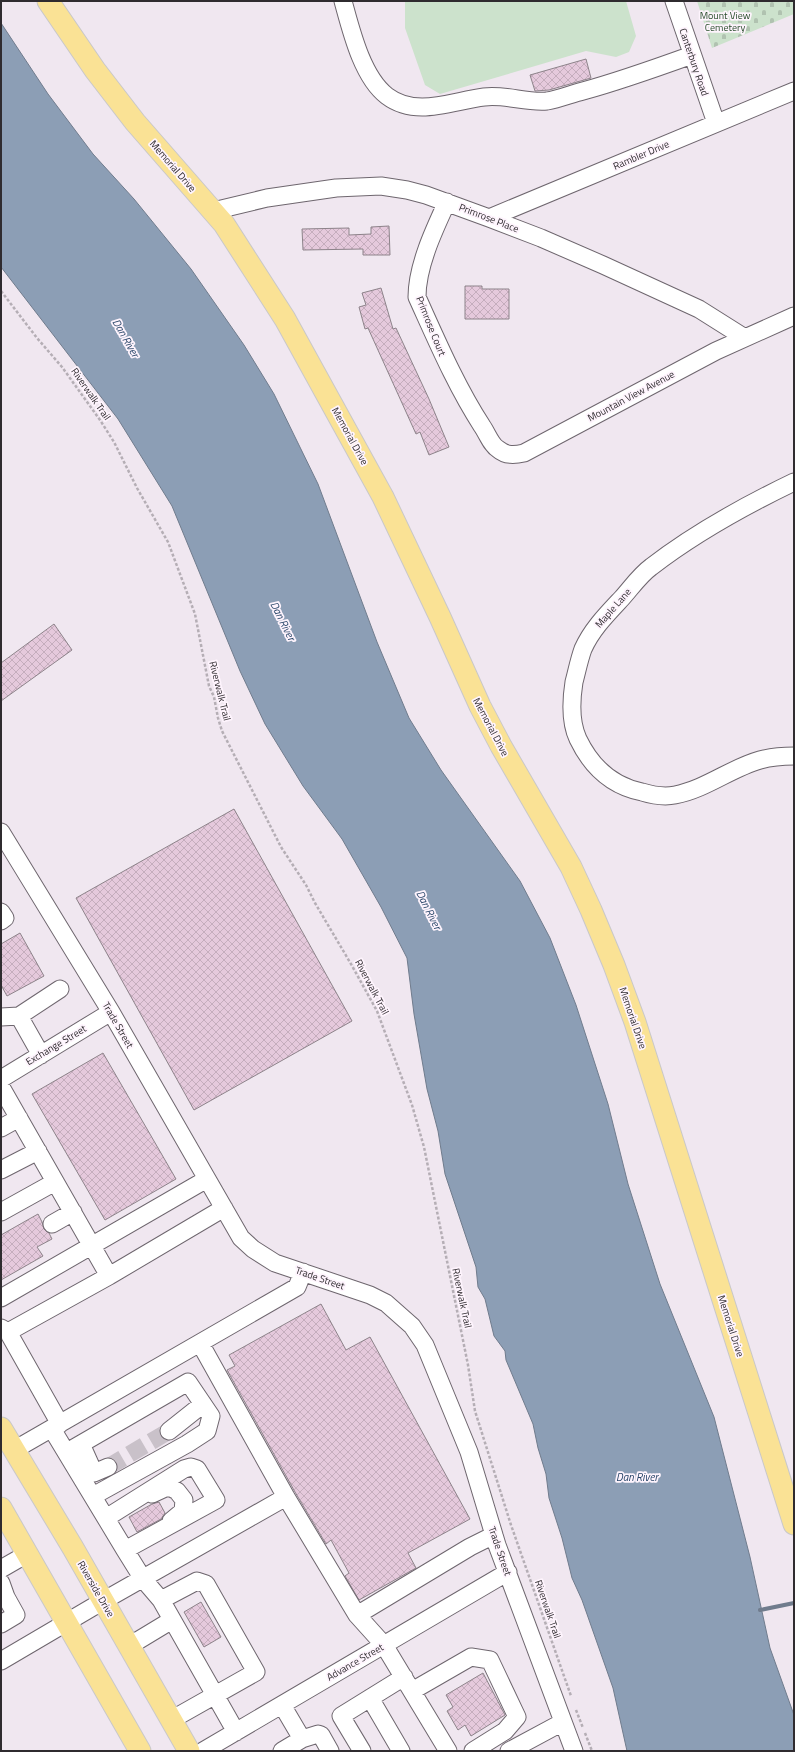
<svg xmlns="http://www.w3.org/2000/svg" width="795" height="1752" viewBox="0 0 795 1752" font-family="'Titillium Web',sans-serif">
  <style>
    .grass { fill: #cce2cc }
    .cemetery { fill: url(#cemetery-stones) }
    .water { fill: #8c9eb5; stroke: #707c8d }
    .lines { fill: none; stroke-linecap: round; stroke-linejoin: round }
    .stream { stroke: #707c8d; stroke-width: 4 }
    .building { fill: url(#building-cross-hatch); stroke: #8d838a }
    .minor-tunnel { stroke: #c9c1c9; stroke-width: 17; stroke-dasharray: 17 8; stroke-linecap: butt }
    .minor-casing { stroke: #6e666e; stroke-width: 19 }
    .major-casing { stroke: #c9c8c9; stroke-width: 23 }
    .path { stroke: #b5aeb5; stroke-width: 2.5; stroke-dasharray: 3 2; stroke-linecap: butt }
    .minor { stroke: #fff; stroke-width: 17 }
    .major { stroke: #fae295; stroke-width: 21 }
    .labels { text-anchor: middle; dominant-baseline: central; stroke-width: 3.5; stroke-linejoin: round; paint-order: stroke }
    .park-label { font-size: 10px; fill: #274c2a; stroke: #fef4fd }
    .street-label { font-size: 10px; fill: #2f2b2f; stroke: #fef4fd }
    .water-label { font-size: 11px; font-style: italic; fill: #284568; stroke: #fef4fd }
  </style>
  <defs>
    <pattern id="cemetery-stones" width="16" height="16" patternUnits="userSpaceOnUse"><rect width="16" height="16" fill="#cce2cc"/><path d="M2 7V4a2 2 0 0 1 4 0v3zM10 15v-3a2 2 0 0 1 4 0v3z" fill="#b0c2b0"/></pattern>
    <pattern id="building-cross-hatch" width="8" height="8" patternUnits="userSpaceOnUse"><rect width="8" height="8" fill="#e5c9dc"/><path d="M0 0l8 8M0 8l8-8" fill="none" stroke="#c5adbd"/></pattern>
  </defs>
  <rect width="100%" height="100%" fill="#f0e7f0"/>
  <path class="grass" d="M405,1H626L636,36L629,52L616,57L586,51L440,94L425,85L405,28Z"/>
  <path class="cemetery" d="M697,1H794V14L712,48Z"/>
  <path class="water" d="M1,23L48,94L93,154L134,199L191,269L244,345L274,394L318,484L377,642L409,718L441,770L520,881L550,938L576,1005L608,1104L628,1184L660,1284L714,1417L750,1557L770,1648L794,1715V1751H627L613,1688L582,1600L572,1578L562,1538L549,1498L546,1474L538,1448L533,1424L506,1360L505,1351L494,1336L485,1299L478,1287L476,1267L445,1174L438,1131L427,1089L414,1014L407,958L381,907L342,839L303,786L265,724L240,671L172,506L118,419L1,267Z"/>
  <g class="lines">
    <path class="stream" d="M760,1610L794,1603"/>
  </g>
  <path class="building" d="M586,59L591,78L549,90L535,91L530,75Z
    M389,226L390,255H363V249L303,250L302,229L349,228V235L371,234V227Z
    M465,286H482V289H509V319H465Z
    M381,288L393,329L396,328L429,399L449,447L429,455L420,432L416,434L368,328L365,329L359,307L366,305L362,293Z
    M54,624L72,650L1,701V663Z
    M234,809L352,1021L194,1110L76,898Z
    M20,933L44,976L7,996L1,985V944Z
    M103,1053L176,1179L105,1220L32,1094Z
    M38,1214L42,1222L44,1229L49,1233L52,1239L37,1247L43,1256L1,1280V1235Z
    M321,1304L346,1350L370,1337L470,1519L408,1553L416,1568L359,1600L345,1576L349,1573L331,1540L326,1544L295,1492L227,1370L235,1366L229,1355Z
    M159,1502L165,1513L161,1519L137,1532L129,1517L152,1504Z
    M201,1602L221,1637L204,1647L184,1612Z
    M483,1673L505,1715L471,1736L465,1725L458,1730L447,1711L453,1707L446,1695Z"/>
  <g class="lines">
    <path class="minor-tunnel" d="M108,1467L169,1431"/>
    <defs>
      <path id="minor" d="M343,1C351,30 362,77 387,96C416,118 452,101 484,97C505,94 526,103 547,101C559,99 571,94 583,91C620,81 656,68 692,55
        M674,1L716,123
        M447,202C434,230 417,266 417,297C437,341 456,386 482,426C487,433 491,445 498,449C506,456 515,455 524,453L716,351L794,316
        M213,211L267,198L336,188L381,186L407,190L426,195L489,218L541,238L603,265L699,309L745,338
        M489,218L794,91
        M794,482C744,506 695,533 651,567C640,575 631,588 622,598C607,614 592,629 583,649C579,660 577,671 574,682C571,701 570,722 578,739C591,766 612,786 642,792C652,795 665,797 675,795C706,789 731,768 760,760C771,757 783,756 794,756
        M1,832L111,1012L241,1238L253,1249L275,1263L370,1295L386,1303L412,1326L425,1345L469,1452L497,1545L574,1751
        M1,912L5,918L1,921
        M19,1016L41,1055
        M1,1017L19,1016L60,989
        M1,1079L111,1012
        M1,1087L109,1276
        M1,1128L19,1118
        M1,1170L38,1151
        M1,1212L55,1182
        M52,1224L73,1212
        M1,1298L207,1179
        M1,1328L8,1332L60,1424
        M8,1332L109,1276L224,1208
        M200,1343L286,1497L357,1615L384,1645L448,1751
        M52,1429L125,1550L143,1579L161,1600L236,1732
        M169,1431L203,1404
        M81,1444L94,1473L108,1467
        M14,1450L297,1287L303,1272
        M67,1452L188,1382L211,1416L207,1431L187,1444L93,1496
        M152,1494L165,1488H171L177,1491L184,1500L183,1511L171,1521
        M106,1518L184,1469L191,1467L197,1469L216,1500L125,1550
        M1,1569L27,1554
        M1,1583L6,1597L16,1615L1,1624
        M161,1600L197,1581L206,1584L256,1672L171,1720
        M357,1615L470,1547L494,1535
        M129,1646L172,1620
        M1,1661L103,1601L286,1497
        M412,1691L471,1657L490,1660L517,1717L505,1731L473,1751
        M370,1698L401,1751
        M282,1705L302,1739
        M203,1751L508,1572
        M282,1751L302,1739L318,1734L321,1735L330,1751
        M362,1751L341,1716L404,1677
        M509,1751L563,1722"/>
      <path id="major" d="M48,1L95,70L135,122L224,224L285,319L383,497L440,617L480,706L501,746L571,867L591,910L614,965L635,1022L794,1524
        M1,1428L73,1548L189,1751
        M1,1508L140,1751"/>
    </defs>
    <use href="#minor" class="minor-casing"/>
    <use href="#major" class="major-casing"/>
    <path class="path" d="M1,291L37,338L62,367L100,420L114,442L137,488L168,542L195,614L209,686L214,697L218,718L222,731L281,847L306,885L315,903L351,964L377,1011L412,1105L424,1147L468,1365L475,1411L511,1525L571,1696
      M576,1710L583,1728
      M585,1733L592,1751"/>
    <use href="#minor" class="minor"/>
    <use href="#major" class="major"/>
  </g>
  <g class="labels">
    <g class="park-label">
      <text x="725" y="15">Mount View<tspan x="725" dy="12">Cemetery</tspan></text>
    </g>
    <g class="street-label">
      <text transform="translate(694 62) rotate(71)">Canterbury Road</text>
      <text transform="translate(641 155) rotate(-23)">Rambler Drive</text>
      <text transform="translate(173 166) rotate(49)">Memorial Drive</text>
      <text transform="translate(489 218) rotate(21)">Primrose Place</text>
      <text transform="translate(431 326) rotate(68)">Primrose Court</text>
      <text transform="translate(91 394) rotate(55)">Riverwalk Trail</text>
      <text transform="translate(631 396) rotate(-28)">Mountain View Avenue</text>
      <text transform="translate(350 436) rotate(61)">Memorial Drive</text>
      <text transform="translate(613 608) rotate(-49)">Maple Lane</text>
      <text transform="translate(220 691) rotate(76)">Riverwalk Trail</text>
      <text transform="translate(491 727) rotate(62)">Memorial Drive</text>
      <text transform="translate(372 987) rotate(62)">Riverwalk Trail</text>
      <text transform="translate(633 1018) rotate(71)">Memorial Drive</text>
      <text transform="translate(118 1025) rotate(60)">Trade Street</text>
      <text transform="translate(56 1045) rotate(-31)">Exchange Street</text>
      <text transform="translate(320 1278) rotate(19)">Trade Street</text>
      <text transform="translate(462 1298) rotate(78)">Riverwalk Trail</text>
      <text transform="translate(731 1326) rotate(72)">Memorial Drive</text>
      <text transform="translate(500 1551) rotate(71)">Trade Street</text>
      <text transform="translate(96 1589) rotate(60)">Riverside Drive</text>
      <text transform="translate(548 1609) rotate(71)">Riverwalk Trail</text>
      <text transform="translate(355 1662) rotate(-30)">Advance Street</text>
    </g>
    <g class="water-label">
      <text transform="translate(126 338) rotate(60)">Dan River</text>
      <text transform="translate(283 621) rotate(63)">Dan River</text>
      <text transform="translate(429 910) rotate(63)">Dan River</text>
      <text x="637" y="1477">Dan River</text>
    </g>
  </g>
  <rect width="795" height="1752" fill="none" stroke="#2f2b2f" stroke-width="4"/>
</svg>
